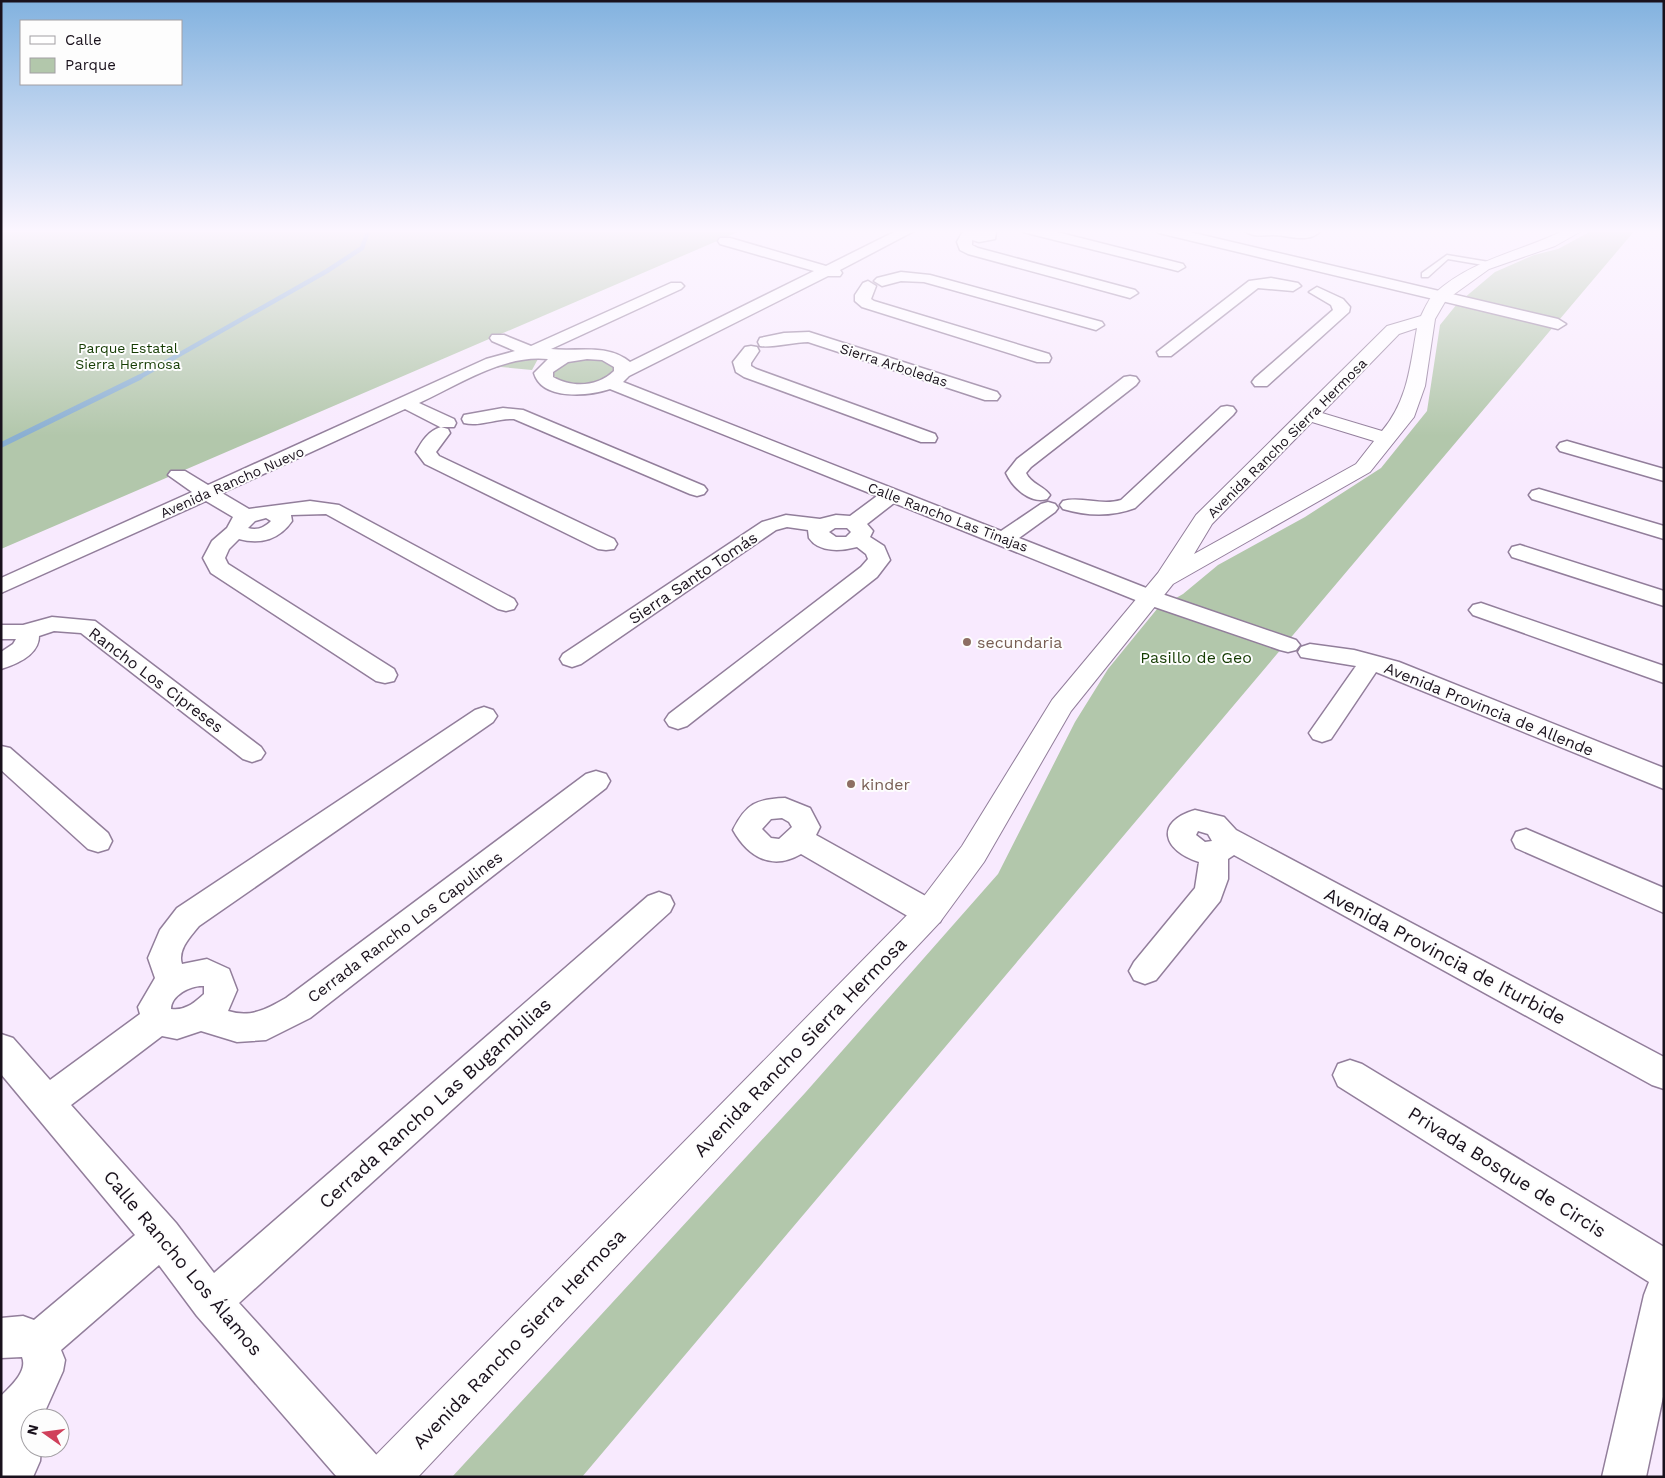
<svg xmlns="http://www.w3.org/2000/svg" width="1665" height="1478" viewBox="0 0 1665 1478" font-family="'Work Sans',sans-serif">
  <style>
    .green { fill: #b2c7ab }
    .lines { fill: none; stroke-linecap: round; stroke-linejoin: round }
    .stream-far1 { stroke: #8aafd2; stroke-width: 4.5 }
    .stream { stroke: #8aafd2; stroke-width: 5.5 }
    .service-casing { stroke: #927e9b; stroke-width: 3 }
    .minor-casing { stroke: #927e9b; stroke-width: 3 }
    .tertiary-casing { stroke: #927e9b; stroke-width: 2 }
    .service { fill: #fff; fill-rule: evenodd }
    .minor { fill: #fff; fill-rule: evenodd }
    .tertiary { fill: #fff; fill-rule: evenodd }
    .education-dot { fill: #8d6e63; stroke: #fdfdfd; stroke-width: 2 }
    .labels { text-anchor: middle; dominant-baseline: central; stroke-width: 4; stroke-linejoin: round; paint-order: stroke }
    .far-park-label { font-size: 14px; fill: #153c03; stroke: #fdfdfd }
    .far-street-label { font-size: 14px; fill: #19111c; stroke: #fdfdfd }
    .street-label { font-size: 16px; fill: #19111c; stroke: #fdfdfd }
    .education-label { font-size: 16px; fill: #785e54; stroke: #fdfdfd; text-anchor: start }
    .park-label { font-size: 16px; fill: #153c03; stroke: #fdfdfd }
    .near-street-label { font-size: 19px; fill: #19111c; stroke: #fdfdfd }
  </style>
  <rect width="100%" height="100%" fill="#f8eafe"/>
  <path class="green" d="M1,229H745L1,549Z
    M1595,229H1636L582,1477H452L805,1093L998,874L1075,722L1108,669L1157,609L1183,594L1218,565L1305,517L1381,468L1427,411L1440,325L1457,304L1495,272L1534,255L1558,249Z
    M585,355L619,363L613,378L580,386L553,379L552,369L556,364Z
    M539,357L532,370L501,367L478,372L512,358Z"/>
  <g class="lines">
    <path class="stream-far1" d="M138,378L327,271L362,248L367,234L364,229"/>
    <path class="stream" d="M1,445L140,377"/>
    <defs>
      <path id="service" d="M1447,255L1489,262L1492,264L1489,266L1448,259L1428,277H1422V273Z"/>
      <path id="minor" d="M900,229H918L840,270L842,273L840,276H828L629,376L623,382L1001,531L1041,504L1048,502L1055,504L1058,508L1055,512L1019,538L1159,593L1296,640L1300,645L1296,650L1288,652L1280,650L1143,603L894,503L867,524L873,531L870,537L884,546L890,560L877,577L687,726L678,729L669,726L665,720L669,714L861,567L868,559L866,554L857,547C842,551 819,553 809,538L808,530L787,527L776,530L581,664L572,667L563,664L560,659L563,654L762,522L786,515L820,519L836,515L850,516L877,496L610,389C589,396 542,401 534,373L548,359C504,354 458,385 419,403L454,419L456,423L454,427H440L405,409L222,493L249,509L310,501L339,505L514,599L517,604L514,609L506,611L498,609L326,514L291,515L292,521C280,539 261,545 239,539L229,549L225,558L228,564L394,669L397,675L394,681L385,683L376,681L211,573L203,558L212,541L227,528L233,517L206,501L1,593V578L192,492L168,475L171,471H185L208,485L486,359L515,351L492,341L490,338L492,335H504L531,346L671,283H681L684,286L681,289L551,349C577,352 608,343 630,362L814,271L720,244L718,241L720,238H730L826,266ZM587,359L602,360L614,367V371C597,387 573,388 553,377V372L568,362ZM266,518L271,521C265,527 257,531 248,528L255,521ZM835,528H847L851,532L846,537H836L829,532Z
        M967,229H994L996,232L995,239L979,242L972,240V245L978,248L1135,290L1138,293L1130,298L968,254L960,250L957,242L963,231Z
        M1021,229H1045L1183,264L1185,267L1178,271L1023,232Z
        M1152,229H1177L1558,319L1566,324L1558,329L1159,233Z
        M1243,229H1322C1310,245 1289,235 1273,235C1263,235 1251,238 1243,229Z
        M901,272L930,275L1102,322L1104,325L1096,330L924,282L901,281L882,286L874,281L877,278Z
        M1271,278L1298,283L1301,286L1293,291L1258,288L1171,356H1159L1157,352L1249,281Z
        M868,281L876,286L871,299L874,301L1049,354L1051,358L1049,362H1037L862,307L855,301V295L863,283Z
        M1317,287L1343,299L1350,307L1349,312L1267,386H1255L1252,382L1255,378L1333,310L1331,305L1309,292Z
        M809,332L997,392L1000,396L997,400H985L808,342C795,342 770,348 760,346L758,342L760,338L784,333Z
        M751,346L757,347L759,351L751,363V366L756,369L935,434L937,438L935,442H921L744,377L736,372L733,362L745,347Z
        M1130,376L1136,377L1139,381L1136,385L1031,467L1026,473C1031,484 1044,486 1050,495L1047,499C1030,504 1013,488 1006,473L1017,459L1124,377Z
        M1227,406L1233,407L1236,411L1233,415L1135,508C1111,517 1087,516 1063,509L1060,505L1063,501C1082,496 1101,506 1121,500L1221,407Z
        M503,408L523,410L704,486L707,490L704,494L697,496L690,494L514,419C497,418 480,427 464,423L462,419L464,415Z
        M441,427L448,429L450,433L436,452L439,456L614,539L617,544L614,549L606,550L598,549L425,464L416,452C422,441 428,431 441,427Z
        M1567,441L1664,469V481L1560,451L1557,447L1560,443Z
        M1539,489L1664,526V539L1532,499L1529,495L1532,491Z
        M1520,545L1664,591V606L1512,557L1509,552L1512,547Z
        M1481,603L1664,666V683L1473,615L1469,610L1473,605Z
        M52,617L95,621L261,747L265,753L261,759L252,762L243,759L81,633L54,631L39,636C39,655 17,664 1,669V652L13,644L16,639H1V625H23Z
        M1310,644L1354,650L1399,662L1664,768V789L1376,672L1331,739L1322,742L1313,739L1309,733L1356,666L1301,657L1298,652L1301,647Z
        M484,707L493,710L497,716L493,722L199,926C191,936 177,950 182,964L207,959L229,969L237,990L228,1011C251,1018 267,1009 286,998L586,774L596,771L606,774L610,781L606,788L310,1018L266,1040L237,1042L201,1031L177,1039L162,1036L71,1105L176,1223L214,1273L648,896L659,892L670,896L674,904L670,912L239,1303L382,1461L388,1477H337L197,1316L159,1265L61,1350L65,1360L63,1371L42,1418H30V1448H41L40,1461L33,1477H1V1396C11,1386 28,1371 22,1357L1,1358V1318L23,1316L34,1320L135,1235L1,1074V1034L13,1038L50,1080L140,1014L138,1007L155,978L148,958L160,930L177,908L475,710ZM204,986V994C194,1003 185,1011 171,1009C171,995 191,985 204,986Z
        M1,746L10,748L108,833L112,841L108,849L98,852L88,849L1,770Z
        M785,798L810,808L820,827L816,835L940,904L944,913L940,922L929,925L918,922L801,854C772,871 748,857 733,830C746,804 756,799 785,798ZM782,818L789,822L792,827L779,839L771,838L762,829L771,819Z
        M1195,810L1224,817L1236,830L1664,1057V1089L1652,1085L1234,855L1228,859V879L1220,901L1156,980L1145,984L1134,980L1129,971L1134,962L1195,888L1199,862C1163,851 1154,822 1195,810ZM1198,831L1208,834L1212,841L1205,842L1196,835Z
        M1526,829L1664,888V913L1516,848L1512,840L1516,832Z
        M1350,1060L1362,1064L1664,1247V1392L1646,1477H1602L1644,1295L1649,1282L1338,1086L1333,1075L1338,1064Z"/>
      <path id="tertiary" d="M1567,229H1585L1555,246L1489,269L1446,300L1435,319L1425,386L1414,417L1370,472L1173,584L1071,711L984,862L940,922L418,1477H363L370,1461L918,904L962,846L1052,700L1158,573L1196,515L1387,326L1421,316C1425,308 1429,298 1435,293C1474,258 1521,252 1567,229ZM1417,328C1410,366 1408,400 1382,431L1322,413L1399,334ZM1312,422L1374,441L1356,464L1194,554L1212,524Z"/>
    </defs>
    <use href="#service" class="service-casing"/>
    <use href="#minor" class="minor-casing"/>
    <use href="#tertiary" class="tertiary-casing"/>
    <use href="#service" class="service"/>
    <use href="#minor" class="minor"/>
    <use href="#tertiary" class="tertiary"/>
  </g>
  <linearGradient id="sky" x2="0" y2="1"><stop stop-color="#82b2df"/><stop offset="0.53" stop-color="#fcf6ff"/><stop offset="1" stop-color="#fcf6ff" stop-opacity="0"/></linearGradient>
  <rect width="1665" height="436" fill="url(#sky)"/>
  <g class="education-dot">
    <circle cx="967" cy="642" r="5"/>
    <circle cx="851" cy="784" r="5"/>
  </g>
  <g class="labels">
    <g class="far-park-label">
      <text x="128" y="348">Parque Estatal<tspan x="128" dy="16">Sierra Hermosa</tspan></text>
    </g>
    <g class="far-street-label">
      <text transform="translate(894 365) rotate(18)">Sierra Arboledas</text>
      <text transform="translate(1287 438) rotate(-45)">Avenida Rancho Sierra Hermosa</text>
      <text transform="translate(232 482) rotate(-24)">Avenida Rancho Nuevo</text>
      <text transform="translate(948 517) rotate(21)">Calle Rancho Las Tinajas</text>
    </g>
    <g class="street-label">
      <text transform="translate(693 578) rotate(-34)">Sierra Santo Tomás</text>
      <text transform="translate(156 680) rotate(37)">Rancho Los Cipreses</text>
      <text transform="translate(1489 709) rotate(22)">Avenida Provincia de Allende</text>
      <text transform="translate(405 927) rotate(-37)">Cerrada Rancho Los Capulines</text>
    </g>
    <g class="education-label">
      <text x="977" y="642">secundaria</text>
      <text x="861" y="784">kinder</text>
    </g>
    <g class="park-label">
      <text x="1196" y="657">Pasillo de Geo</text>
    </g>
    <g class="near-street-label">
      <text transform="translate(1445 956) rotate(28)">Avenida Provincia de Iturbide</text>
      <text transform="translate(800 1047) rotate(-46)">Avenida Rancho Sierra Hermosa</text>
      <text transform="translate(435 1103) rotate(-42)">Cerrada Rancho Las Bugambilias</text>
      <text transform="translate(1507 1172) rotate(32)">Privada Bosque de Circis</text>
      <text transform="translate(183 1263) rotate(50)">Calle Rancho Los Álamos</text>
      <text transform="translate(519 1339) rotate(-46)">Avenida Rancho Sierra Hermosa</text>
    </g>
  </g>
  <rect width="1665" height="1478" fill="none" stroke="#19111c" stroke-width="5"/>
  <rect x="20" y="20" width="162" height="65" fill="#fdfdfd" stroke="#a29fa3"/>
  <rect x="30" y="36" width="25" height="8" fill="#ffffff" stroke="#a29fa3"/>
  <text x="65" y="45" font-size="15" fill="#19111c">Calle</text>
  <rect x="30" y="58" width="25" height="15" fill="#b2c7ab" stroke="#a29fa3"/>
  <text x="65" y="70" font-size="15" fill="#19111c">Parque</text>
  <g transform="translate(45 1433) rotate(284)"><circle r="24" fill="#fdfdfd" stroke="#a29fa3"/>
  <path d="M0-4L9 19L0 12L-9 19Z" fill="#d0405b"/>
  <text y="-8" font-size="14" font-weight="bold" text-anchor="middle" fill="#19111c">N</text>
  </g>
</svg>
